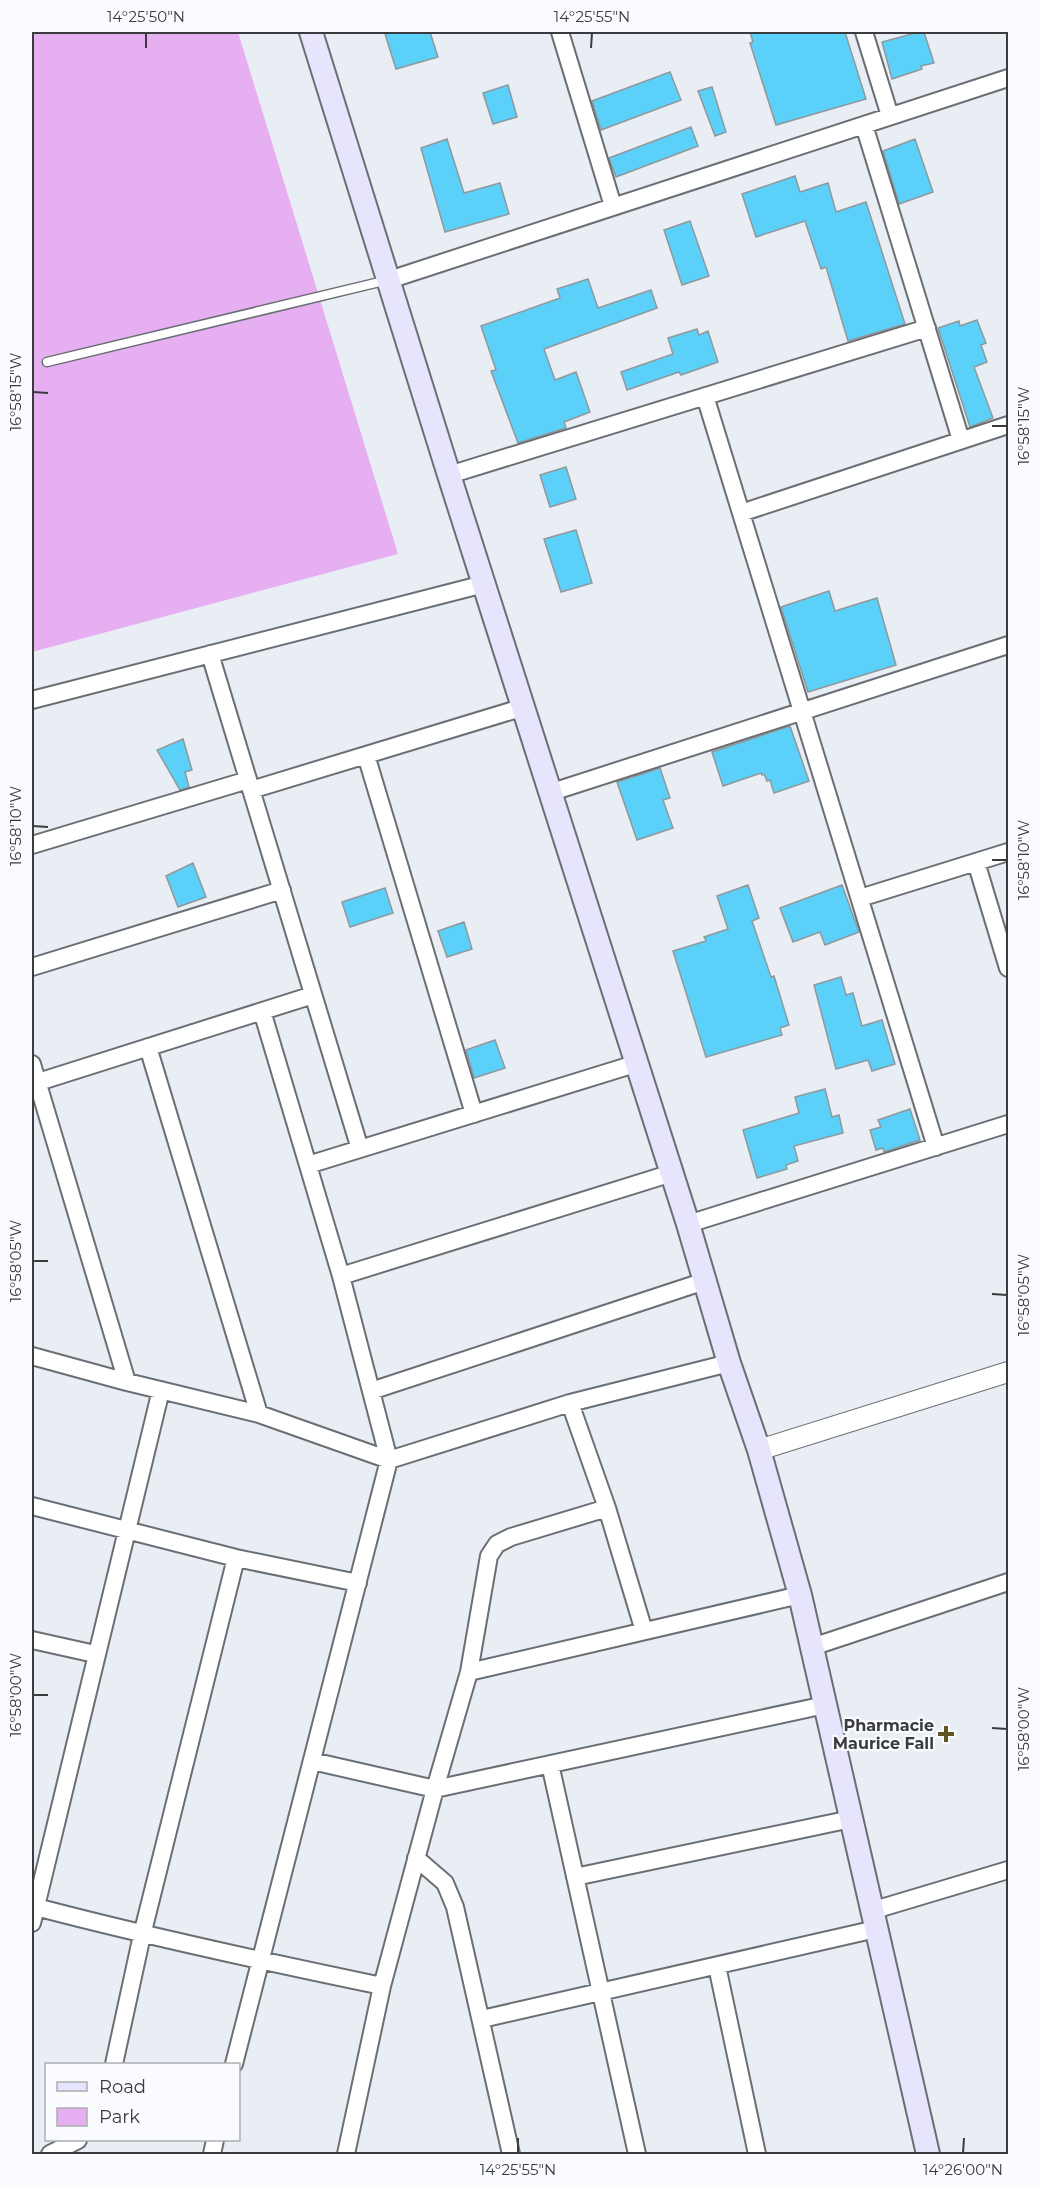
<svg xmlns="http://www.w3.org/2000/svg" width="1040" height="2186" viewBox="0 0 1040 2186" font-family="Montserrat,sans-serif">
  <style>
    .green { fill: #e5aff2 }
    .building { fill: #5bd0f9; stroke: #90989c; stroke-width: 1.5 }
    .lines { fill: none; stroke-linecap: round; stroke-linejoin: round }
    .service-casing { stroke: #6a6f74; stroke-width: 11 }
    .minor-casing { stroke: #6a6f74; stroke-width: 20 }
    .tertiary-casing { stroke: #6a6f74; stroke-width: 22 }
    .secondary-casing { stroke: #6a6f74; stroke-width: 26 }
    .service { stroke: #fff; stroke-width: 8 }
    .minor { stroke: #fff; stroke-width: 16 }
    .tertiary { stroke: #fff; stroke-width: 20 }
    .secondary { stroke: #e7e4fe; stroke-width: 22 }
    .ticks { fill: none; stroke: #393b3e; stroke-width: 2 }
    .poi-dot { fill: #615622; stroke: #f9fbfe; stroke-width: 2 }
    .labels { text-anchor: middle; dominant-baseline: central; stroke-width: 4.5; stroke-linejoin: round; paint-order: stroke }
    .poi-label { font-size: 16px; font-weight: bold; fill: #393b3e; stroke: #f9fbfe; text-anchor: end }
    .neatline { fill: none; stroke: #393b3e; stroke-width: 2 }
    .ticks-label { font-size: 15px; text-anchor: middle; fill: #393b3e }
  </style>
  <rect width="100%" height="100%" fill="#e9eef5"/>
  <path class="green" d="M32,32H238L398,554L32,652Z"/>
  <path class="building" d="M395,32H430L438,57L396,69L385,34Z
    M750,32H845L866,99L776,125L750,43L753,42Z
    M919,32H924L934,63L921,66L922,69L892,79L882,42Z
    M670,72L681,100L601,130L592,101Z
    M508,85L517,117L493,124L483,93Z
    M712,87L726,132L715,136L698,91Z
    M691,127L698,146L616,177L609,158Z
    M447,139L464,193L500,183L509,214L445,232L421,148Z
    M915,139L933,192L899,204L883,151Z
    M795,176L800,192L828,183L836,212L866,202L905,324L848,341L826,267L821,269L805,221L756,237L742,194Z
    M690,221L709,276L682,285L664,230Z
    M588,279L598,308L651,290L657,308L544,349L555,380L576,372L590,412L564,422L566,428L518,443L491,371L496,370L481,326L560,298L557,289Z
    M977,320L986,343L981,345L987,362L974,367L993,418L970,427L938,328L959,321L960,326Z
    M697,329L699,335L708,331L718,362L681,375L679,372L627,390L621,372L673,354L668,338Z
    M566,467L576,499L550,507L540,475Z
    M576,530L592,583L561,592L544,539Z
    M829,591L835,611L877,598L896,665L808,692L781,607Z
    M790,726L809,781L774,793L770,780L767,781L764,774L762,775L761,773L723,786L712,752Z
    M183,739L192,770L185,772L189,787L180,790L157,750Z
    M660,768L670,798L663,800L673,828L637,840L617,782Z
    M193,863L206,897L178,907L166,876Z
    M748,885L759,918L752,921L771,977L774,976L789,1025L780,1028L782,1035L706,1057L673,951L706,941L704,937L728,929L717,896Z
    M842,885L859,932L825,945L820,932L793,942L780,908Z
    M385,888L393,913L350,927L342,902Z
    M464,922L472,949L447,957L438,931Z
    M841,977L846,995L853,993L862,1026L882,1020L895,1064L872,1071L868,1060L836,1069L814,985Z
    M495,1040L505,1068L474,1078L466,1050Z
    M825,1089L832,1117L839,1115L843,1133L794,1146L798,1161L786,1165L787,1169L757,1178L743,1130L799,1113L795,1097Z
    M910,1109L920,1140L884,1152L883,1148L876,1150L870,1130L881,1127L878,1120Z"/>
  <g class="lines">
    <defs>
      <path id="service" d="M47,362L388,280"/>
      <path id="minor" d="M560,32L613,206
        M864,32L890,116
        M864,125L961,440
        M389,280L1008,78
        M705,396L936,1147
        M449,475L927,328
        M741,513L1008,425
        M210,654L360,1149
        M32,700L484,584
        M366,755L474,1114
        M251,790L524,707
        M552,792L1008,645
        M32,845L248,780
        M976,862L1008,968
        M860,898L1008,852
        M32,967L282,890
        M148,1047L259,1414
        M32,1064L127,1382
        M32,1084L313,995
        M308,1165L638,1063
        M688,1224L1008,1124
        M341,1276L672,1173
        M32,1356L127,1382L259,1414L389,1460L570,1403L729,1363
        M371,1391L705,1281
        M570,1403L607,1508L644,1631
        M32,1506L236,1558L358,1583
        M32,1640L95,1654
        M812,1647L1008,1582
        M469,1672L800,1595
        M312,1761L435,1789L825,1705
        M550,1764L637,2154
        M416,1858L445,1883L455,1907L511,2154
        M575,1877L851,1819
        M32,1908L36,1907C150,1937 266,1962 382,1986
        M871,1911L1008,1870
        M32,1923L161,1390
        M717,1966L757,2154
        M482,2019L876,1929
        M114,2064L142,1935L236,1558
        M234,2064L389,1460L341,1276L262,1011
        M50,2154L78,2140
        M212,2154L215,2140
        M346,2154L382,1986L435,1789L469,1672L489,1556L497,1544L511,1537L607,1508"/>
      <path id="tertiary" d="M759,1450L1008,1372"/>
      <path id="secondary" d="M311,32L449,475L688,1224L729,1363L759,1450L800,1595L928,2154"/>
    </defs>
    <use href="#service" class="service-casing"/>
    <use href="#minor" class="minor-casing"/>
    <use href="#tertiary" class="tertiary-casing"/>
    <use href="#secondary" class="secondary-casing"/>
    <use href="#service" class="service"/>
    <use href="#minor" class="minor"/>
    <use href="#tertiary" class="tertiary"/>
    <use href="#secondary" class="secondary"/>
  </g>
  <path class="ticks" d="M146,48V33M591,48L592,33M33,392L48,393M992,426H1007M33,826L48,827M992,860H1007M33,1261H48M992,1294L1007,1295M33,1695H48M992,1728L1007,1729M518,2153V2138M963,2153L964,2138"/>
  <path class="poi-dot" d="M943 1725h6v6h6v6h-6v6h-6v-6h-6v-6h6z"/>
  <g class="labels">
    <g class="poi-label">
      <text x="934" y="1725">Pharmacie<tspan x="934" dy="18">Maurice Fall</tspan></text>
    </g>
  </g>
  <rect width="1040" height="2186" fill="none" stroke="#f9fbfe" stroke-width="66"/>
  <rect x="45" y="2063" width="195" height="78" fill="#f9fbfe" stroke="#acaeb1" stroke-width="1.5"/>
  <rect x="57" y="2082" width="30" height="9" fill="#e7e4fe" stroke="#acaeb1" stroke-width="1.5"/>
  <text x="99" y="2093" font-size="18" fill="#393b3e">Road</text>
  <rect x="57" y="2108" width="30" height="18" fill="#e5aff2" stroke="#acaeb1" stroke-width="1.5"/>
  <text x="99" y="2123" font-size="18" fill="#393b3e">Park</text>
  <rect x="33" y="33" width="974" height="2120" class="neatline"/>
  <g class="ticks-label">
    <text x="146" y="22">14°25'50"N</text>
    <text x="592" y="22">14°25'55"N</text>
    <text transform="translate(16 392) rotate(-90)" y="5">16°58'15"W</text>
    <text transform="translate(1024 426) rotate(-90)" y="5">16°58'15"W</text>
    <text transform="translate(16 826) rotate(-90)" y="5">16°58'10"W</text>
    <text transform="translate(1024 860) rotate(-90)" y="5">16°58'10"W</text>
    <text transform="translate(16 1261) rotate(-90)" y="5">16°58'05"W</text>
    <text transform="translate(1024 1295) rotate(-90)" y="5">16°58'05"W</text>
    <text transform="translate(16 1695) rotate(-90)" y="5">16°58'00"W</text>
    <text transform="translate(1024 1729) rotate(-90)" y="5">16°58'00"W</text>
    <text x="518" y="2175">14°25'55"N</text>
    <text x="963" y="2175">14°26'00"N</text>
  </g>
</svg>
